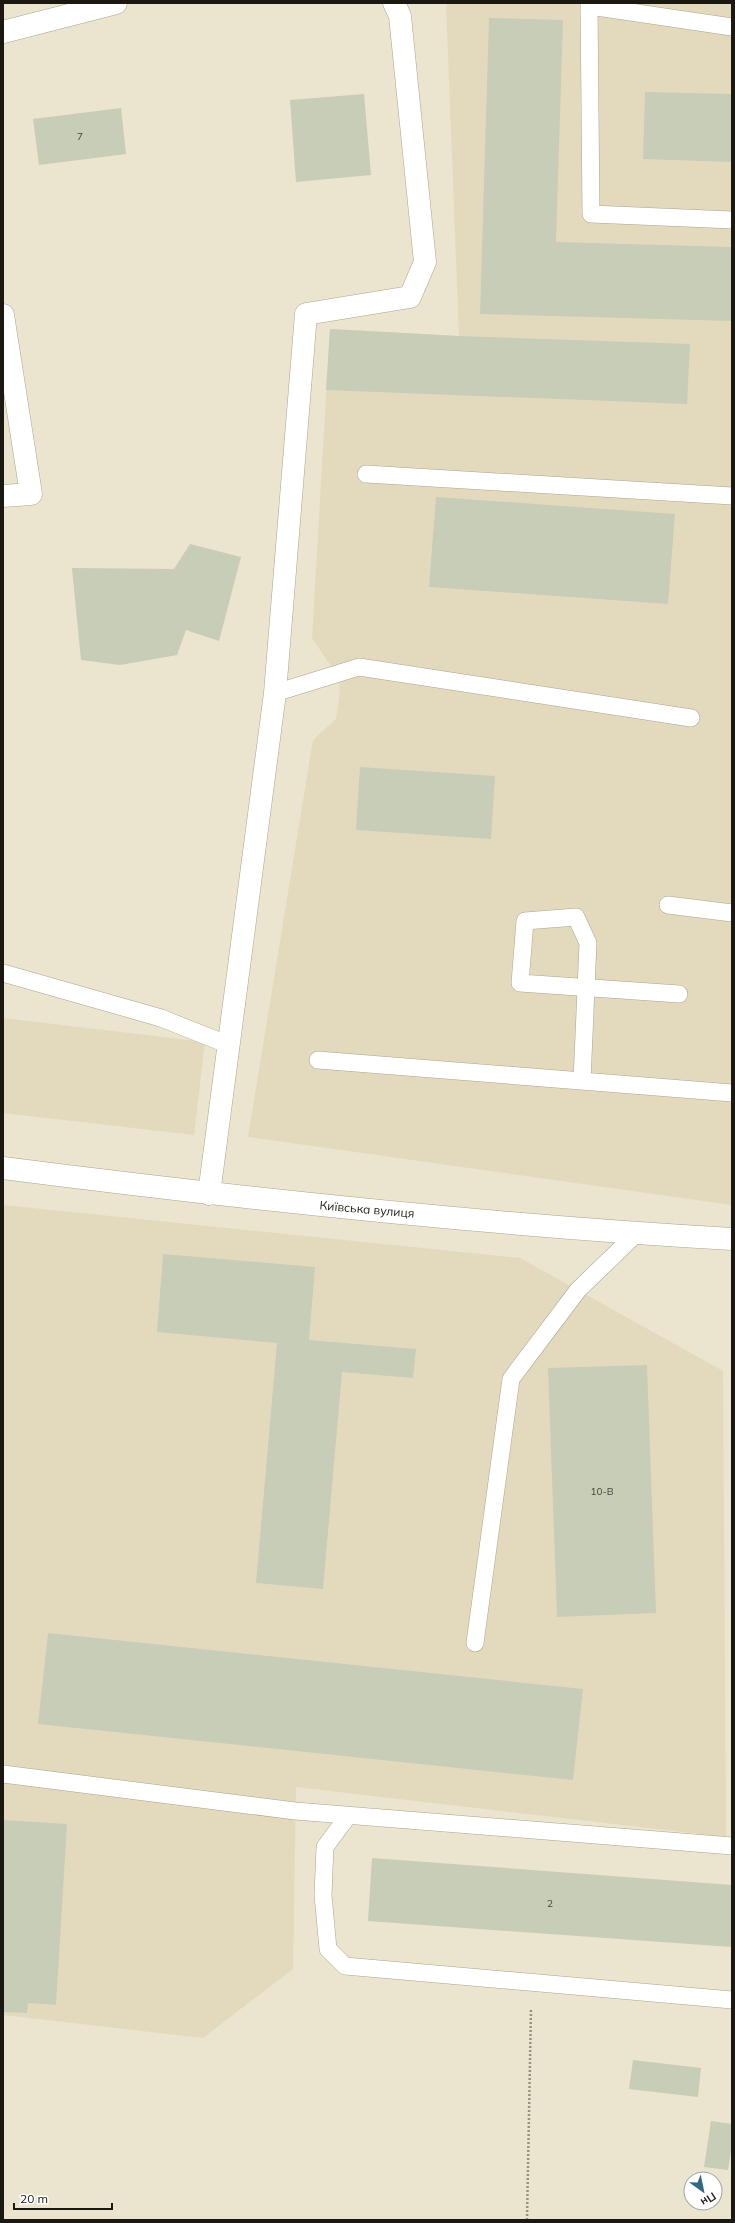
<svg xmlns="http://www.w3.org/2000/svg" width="735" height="2223" viewBox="0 0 735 2223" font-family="Mulish,sans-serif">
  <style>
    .built { fill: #e3dabd }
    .building { fill: #c7cdb7 }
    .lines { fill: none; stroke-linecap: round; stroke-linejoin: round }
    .service-casing { stroke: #aaa48f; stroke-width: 18 }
    .minor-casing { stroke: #aaa48f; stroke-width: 23 }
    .path { stroke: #969180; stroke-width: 2.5; stroke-dasharray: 2 2; stroke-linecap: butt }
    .service { stroke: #fff; stroke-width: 17 }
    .minor { stroke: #fff; stroke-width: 22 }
    .labels { text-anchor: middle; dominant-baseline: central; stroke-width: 3; stroke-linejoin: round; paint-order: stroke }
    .number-label { font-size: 10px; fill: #45453a }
    .street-label { font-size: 12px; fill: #1a1810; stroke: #fff }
  </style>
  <rect width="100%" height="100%" fill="#ebe4ce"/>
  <path class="built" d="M446,3H732V1205L248,1137L313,740L336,719L340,690L337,675L312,638L330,329L459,336Z
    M3,1018L205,1042L194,1135L3,1113Z
    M3,1205L520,1258L723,1371L726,1837L296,1787L293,1969L203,2038L3,2015Z"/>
  <path class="building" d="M489,18L563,20L556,242L732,247V321L480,314Z
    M645,92L732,94V162L643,159Z
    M364,94L371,175L296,182L290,100Z
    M121,108L126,154L39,165L33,119Z
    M330,329L459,336L690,344L687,404L326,390Z
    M436,497L675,514L668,604L429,587Z
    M190,544L241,557L219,641L186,630L177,655L120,665L81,660L72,568L174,569Z
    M360,767L495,776L491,839L356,830Z
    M163,1254L315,1267L309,1340L416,1349L413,1378L342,1372L323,1589L256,1583L277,1343L157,1332Z
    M647,1365L656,1613L557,1617L548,1368Z
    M48,1633L583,1689L573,1780L38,1724Z
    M3,1820L67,1824L56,2005L28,2003L27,2013L3,2012Z
    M372,1858L732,1885V1947L368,1921Z
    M633,2060L701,2068L698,2097L629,2089Z
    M711,2121L732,2124V2144L728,2170L704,2167Z"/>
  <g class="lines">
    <defs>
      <path id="service" d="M589,3L591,214L732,220
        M590,6L732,27
        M366,474L732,496
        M275,693L359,667L691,718
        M668,905L732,913
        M3,973L161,1018L229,1045
        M318,1060L732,1093
        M582,1081L588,943L576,917L525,921L520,983L679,994
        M475,1643L511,1379L578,1290L636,1234
        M3,1774L295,1811L732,1846
        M348,1816L325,1847L323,1895L328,1949L345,1966L732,2000"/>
      <path id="minor" d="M3,32L116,3
        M3,315L31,494L3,496
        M3,1168C245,1199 488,1225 732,1239
        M209,1194L275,693L306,314L410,297L425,262L400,16L394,3"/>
    </defs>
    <use href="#service" class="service-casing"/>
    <use href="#minor" class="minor-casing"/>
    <path class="path" d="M527,2220L531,2009"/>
    <use href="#service" class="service"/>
    <use href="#minor" class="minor"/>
  </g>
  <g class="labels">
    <g class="number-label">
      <text x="80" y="136">7</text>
      <text x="602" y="1491">10-В</text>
      <text x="550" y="1903">2</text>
    </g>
    <g class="street-label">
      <text transform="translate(367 1209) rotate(5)">Київська вулиця</text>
    </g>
  </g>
  <rect width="735" height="2223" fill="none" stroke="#1a1810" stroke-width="8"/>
  <g transform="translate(703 2191) rotate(147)"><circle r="19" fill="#ffffff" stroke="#a3a39f"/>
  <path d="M0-3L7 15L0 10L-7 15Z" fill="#2f6982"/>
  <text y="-6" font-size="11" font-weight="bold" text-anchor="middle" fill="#1a1810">Пн</text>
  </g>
  <path d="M14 2203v6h98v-6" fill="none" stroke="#1a1810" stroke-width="2"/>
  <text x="20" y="2203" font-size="12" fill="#1a1810" stroke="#ffffff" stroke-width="3" paint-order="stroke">20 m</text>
</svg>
